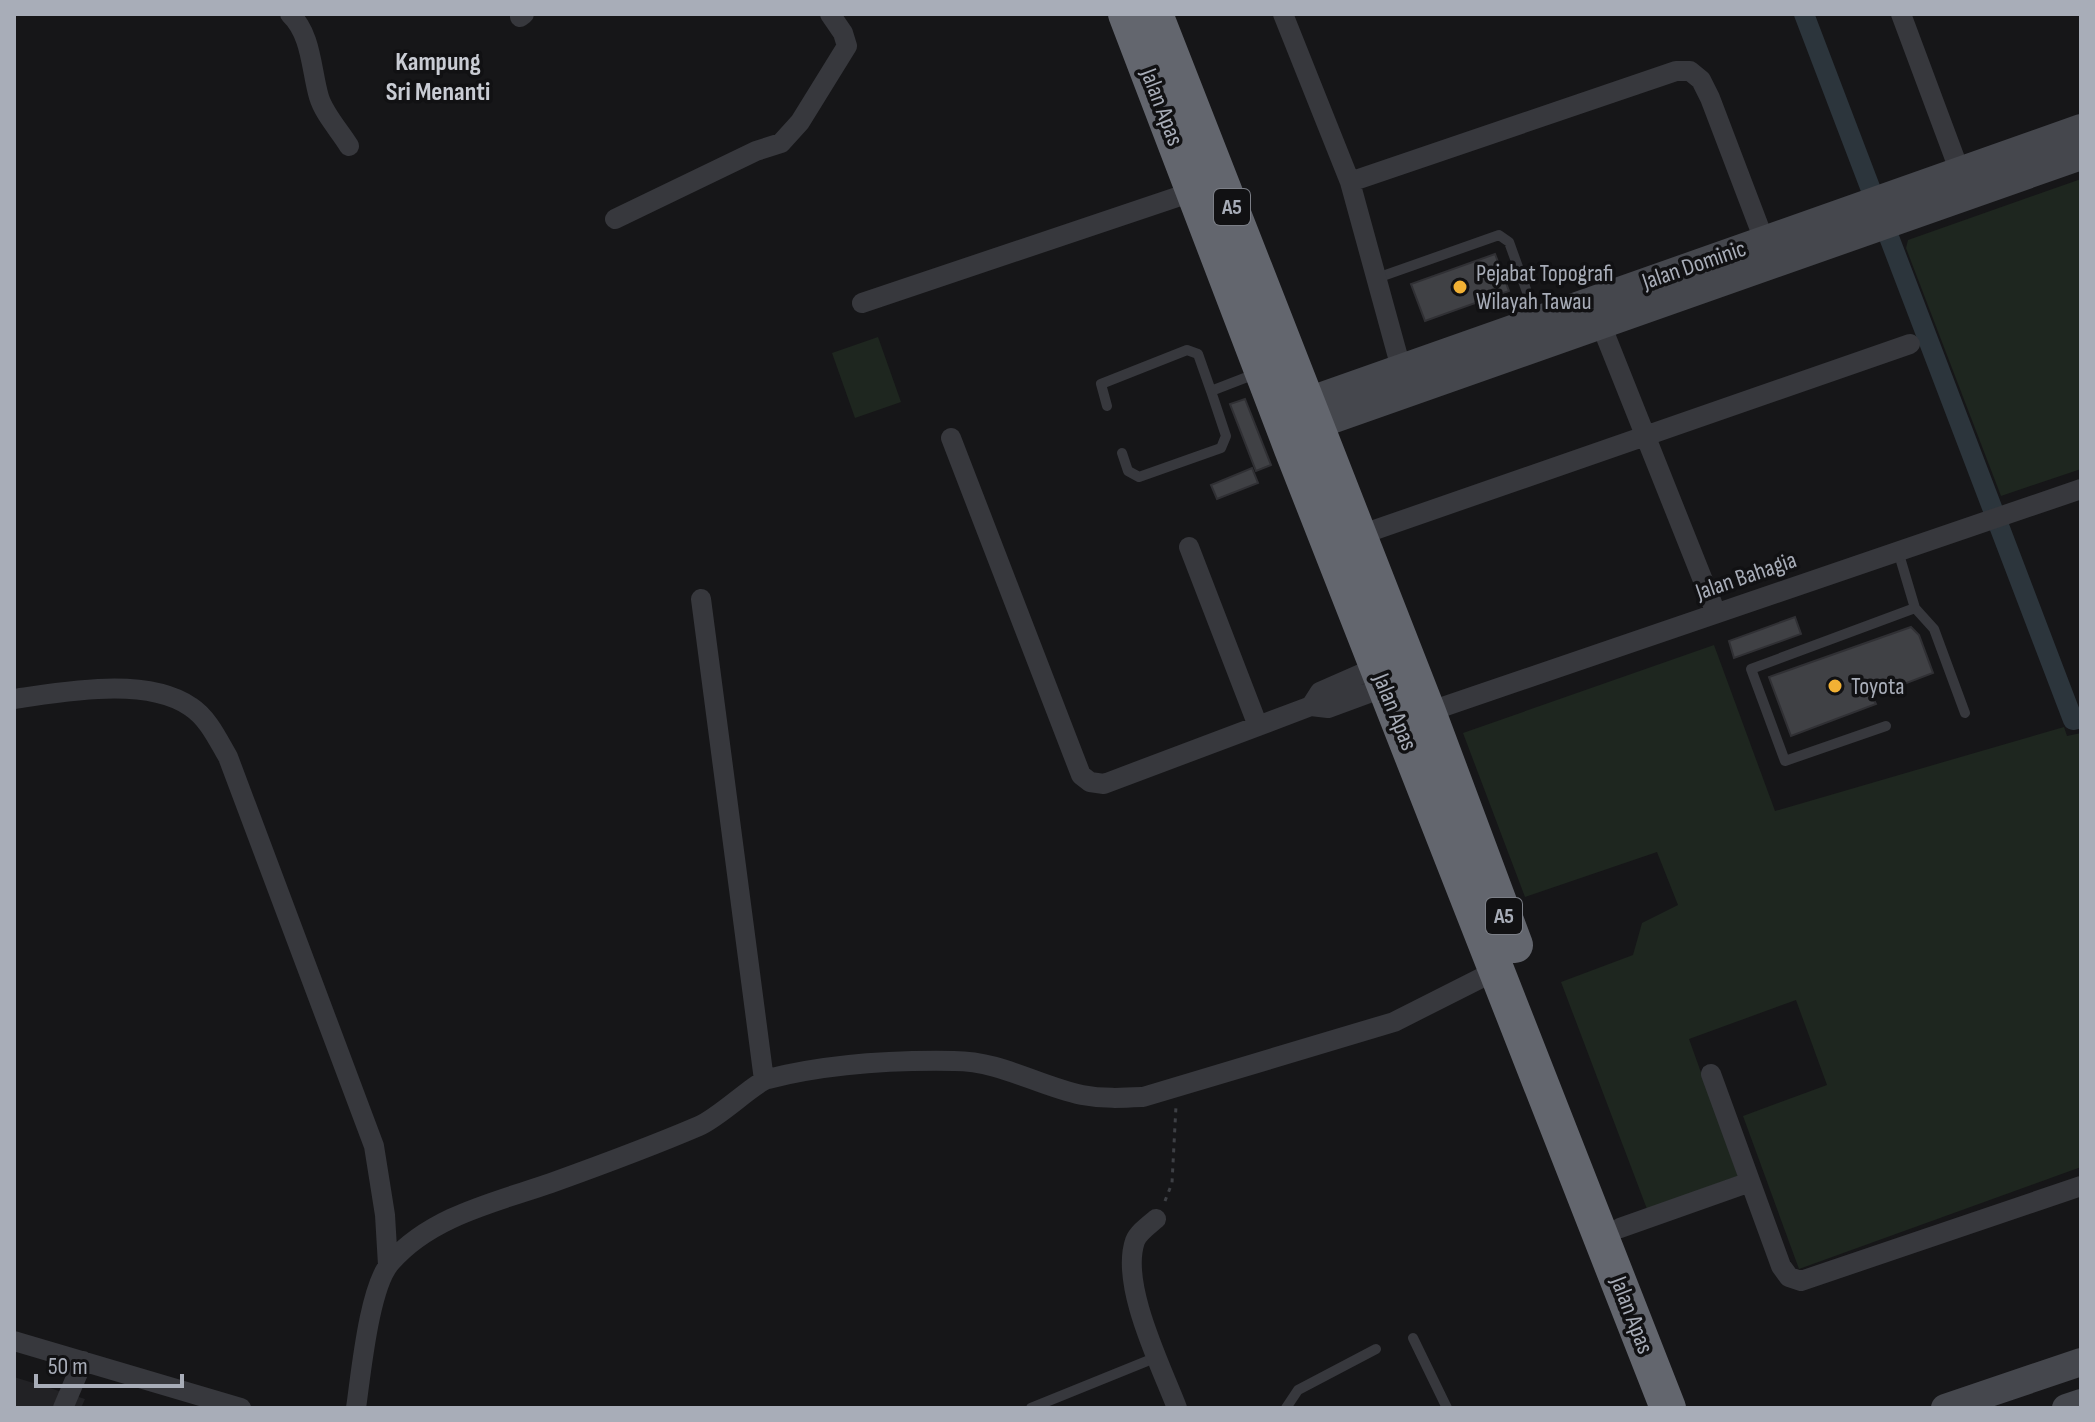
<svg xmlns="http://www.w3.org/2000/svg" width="2095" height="1422" viewBox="0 0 2095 1422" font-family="'Sofia Sans Condensed',sans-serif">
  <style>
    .built { fill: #222225 }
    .green { fill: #1e261f }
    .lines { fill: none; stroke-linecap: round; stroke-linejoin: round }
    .canal { stroke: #2c353c; stroke-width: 20 }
    .building { fill: #404145; stroke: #303034; stroke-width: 2 }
    .path { stroke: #3d3f44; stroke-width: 3; stroke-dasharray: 4 6; stroke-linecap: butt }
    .lane { stroke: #37383d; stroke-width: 10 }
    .street { stroke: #37383d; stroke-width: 20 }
    .secondary { stroke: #45474d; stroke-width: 28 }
    .highway { stroke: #63666e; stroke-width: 36 }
    .poi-dot { fill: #f2b134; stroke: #111113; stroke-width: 3 }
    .labels { text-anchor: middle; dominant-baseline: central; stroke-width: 7; stroke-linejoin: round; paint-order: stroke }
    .shield { fill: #111113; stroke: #7b7e86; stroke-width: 2 }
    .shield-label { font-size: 22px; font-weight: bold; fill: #a8adb8 }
    .street-label { font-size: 24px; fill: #a8adb8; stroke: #111113 }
    .poi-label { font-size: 24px; fill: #a8adb8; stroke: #111113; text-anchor: start }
    .neighbourhood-label { font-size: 26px; font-weight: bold; fill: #c9ccd4; stroke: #111113 }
  </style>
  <rect width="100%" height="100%" fill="#161618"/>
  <path class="built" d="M14,1377L85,1399L81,1408H14Z"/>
  <path class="green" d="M2081,179V469L2001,496L1906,248L1908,240Z
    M878,337L901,402L855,418L832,353Z
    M1714,645L1775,811L2064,727L2067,736L2081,733V1167L1799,1269L1743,1116L1827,1085L1796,1000L1689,1039L1738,1176L1647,1209L1561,982L1633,955L1642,923L1678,905L1657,852L1525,897L1463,733Z"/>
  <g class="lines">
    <path class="canal" d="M1804,14L2073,720L2081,718"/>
  </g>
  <path class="building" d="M1495,254L1509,291L1425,321L1411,284Z
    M1245,399L1271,465L1256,471L1230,404Z
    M1252,468L1258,483L1217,499L1211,485Z
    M1795,617L1801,634L1734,658L1729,641Z
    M1911,627L1919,635L1933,673L1872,696L1876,704L1791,736L1769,677Z"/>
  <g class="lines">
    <path class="path" d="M1165,1201L1172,1183L1176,1106"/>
    <path class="lane" d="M1377,278L1499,235L1509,242L1536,317
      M1107,406L1101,384L1187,350L1198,354L1211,391
      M1122,453L1128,471L1139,477L1221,448L1226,436L1211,391L1255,374
      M1915,608L1934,629L1965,713
      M1886,726L1785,761L1751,669L1915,608L1898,551
      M1413,1338L1447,1408
      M1031,1408L1157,1357
      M1286,1408L1298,1390L1376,1349"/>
    <path class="street" d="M290,14C312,35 311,70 319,97C324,114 340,131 349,146
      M1283,14L1350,182L1401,368
      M1901,14L1964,183
      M520,17L524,14
      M1350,182L1676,71H1690L1701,80L1710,98L1764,240
      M615,219L756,151L781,143L800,122L847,46L843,33L830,14
      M862,303L1195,191
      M1596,312L1716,613
      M951,438L1081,775L1090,782L1104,784L1311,706L1328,708L1385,687
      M1360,535L1910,344
      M1189,547L1258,726
      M701,599L764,1080
      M14,699C65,692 146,676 191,707C208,718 218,740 228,757L374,1146L385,1215L388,1265
      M1311,706L1320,692L1377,667
      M1428,712L2081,489
      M1711,1074L1781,1266L1789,1277L1801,1281L2081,1186
      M1156,1219C1149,1225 1138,1233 1135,1241C1120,1285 1161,1366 1177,1408
      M1620,1228L1750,1182
      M14,1341L241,1408
      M63,1408L83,1361
      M356,1408C361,1374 369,1286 391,1262C431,1216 496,1202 551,1183C601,1165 650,1147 699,1126C720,1117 754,1083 768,1079C827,1064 894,1060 954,1061C1001,1061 1038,1086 1082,1095C1103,1099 1122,1098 1143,1097L1394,1022L1499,969"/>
    <path class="secondary" d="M1308,401L2081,128
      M1317,425L2081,156
      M1945,1408L2081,1362
      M2066,1408L2081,1403"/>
    <path class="highway" d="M1126,14L1292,449L1668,1408
      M1155,14L1428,712L1515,945"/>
  </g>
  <g class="poi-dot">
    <circle cx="1460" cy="287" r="8"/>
    <circle cx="1835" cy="686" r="8"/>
  </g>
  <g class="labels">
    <g class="shield">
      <rect x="1214" y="189" width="36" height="36" rx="6"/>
      <rect x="1486" y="898" width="36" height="36" rx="6"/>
    </g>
    <g class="shield-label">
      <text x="1232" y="207">A5</text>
      <text x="1504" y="916">A5</text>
    </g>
    <g class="street-label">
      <text transform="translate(1162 107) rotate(69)">Jalan Apas</text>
      <text transform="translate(1694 265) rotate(-19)">Jalan Dominic</text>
      <text transform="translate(1746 576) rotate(-19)">Jalan Bahagia</text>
      <text transform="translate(1395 712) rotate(68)">Jalan Apas</text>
      <text transform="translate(1632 1315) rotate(69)">Jalan Apas</text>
    </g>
    <g class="poi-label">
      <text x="1476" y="273">Pejabat Topografi<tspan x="1476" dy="28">Wilayah Tawau</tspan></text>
      <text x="1851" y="686">Toyota</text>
    </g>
    <g class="neighbourhood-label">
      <text x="438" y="62">Kampung<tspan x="438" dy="30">Sri Menanti</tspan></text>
    </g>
  </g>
  <rect width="2095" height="1422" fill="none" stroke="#a8adb8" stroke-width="32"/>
  <path d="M36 1374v12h146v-12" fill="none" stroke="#a8adb8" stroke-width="4"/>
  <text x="48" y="1374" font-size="24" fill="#a8adb8" stroke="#111113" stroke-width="6" paint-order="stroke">50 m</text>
</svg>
